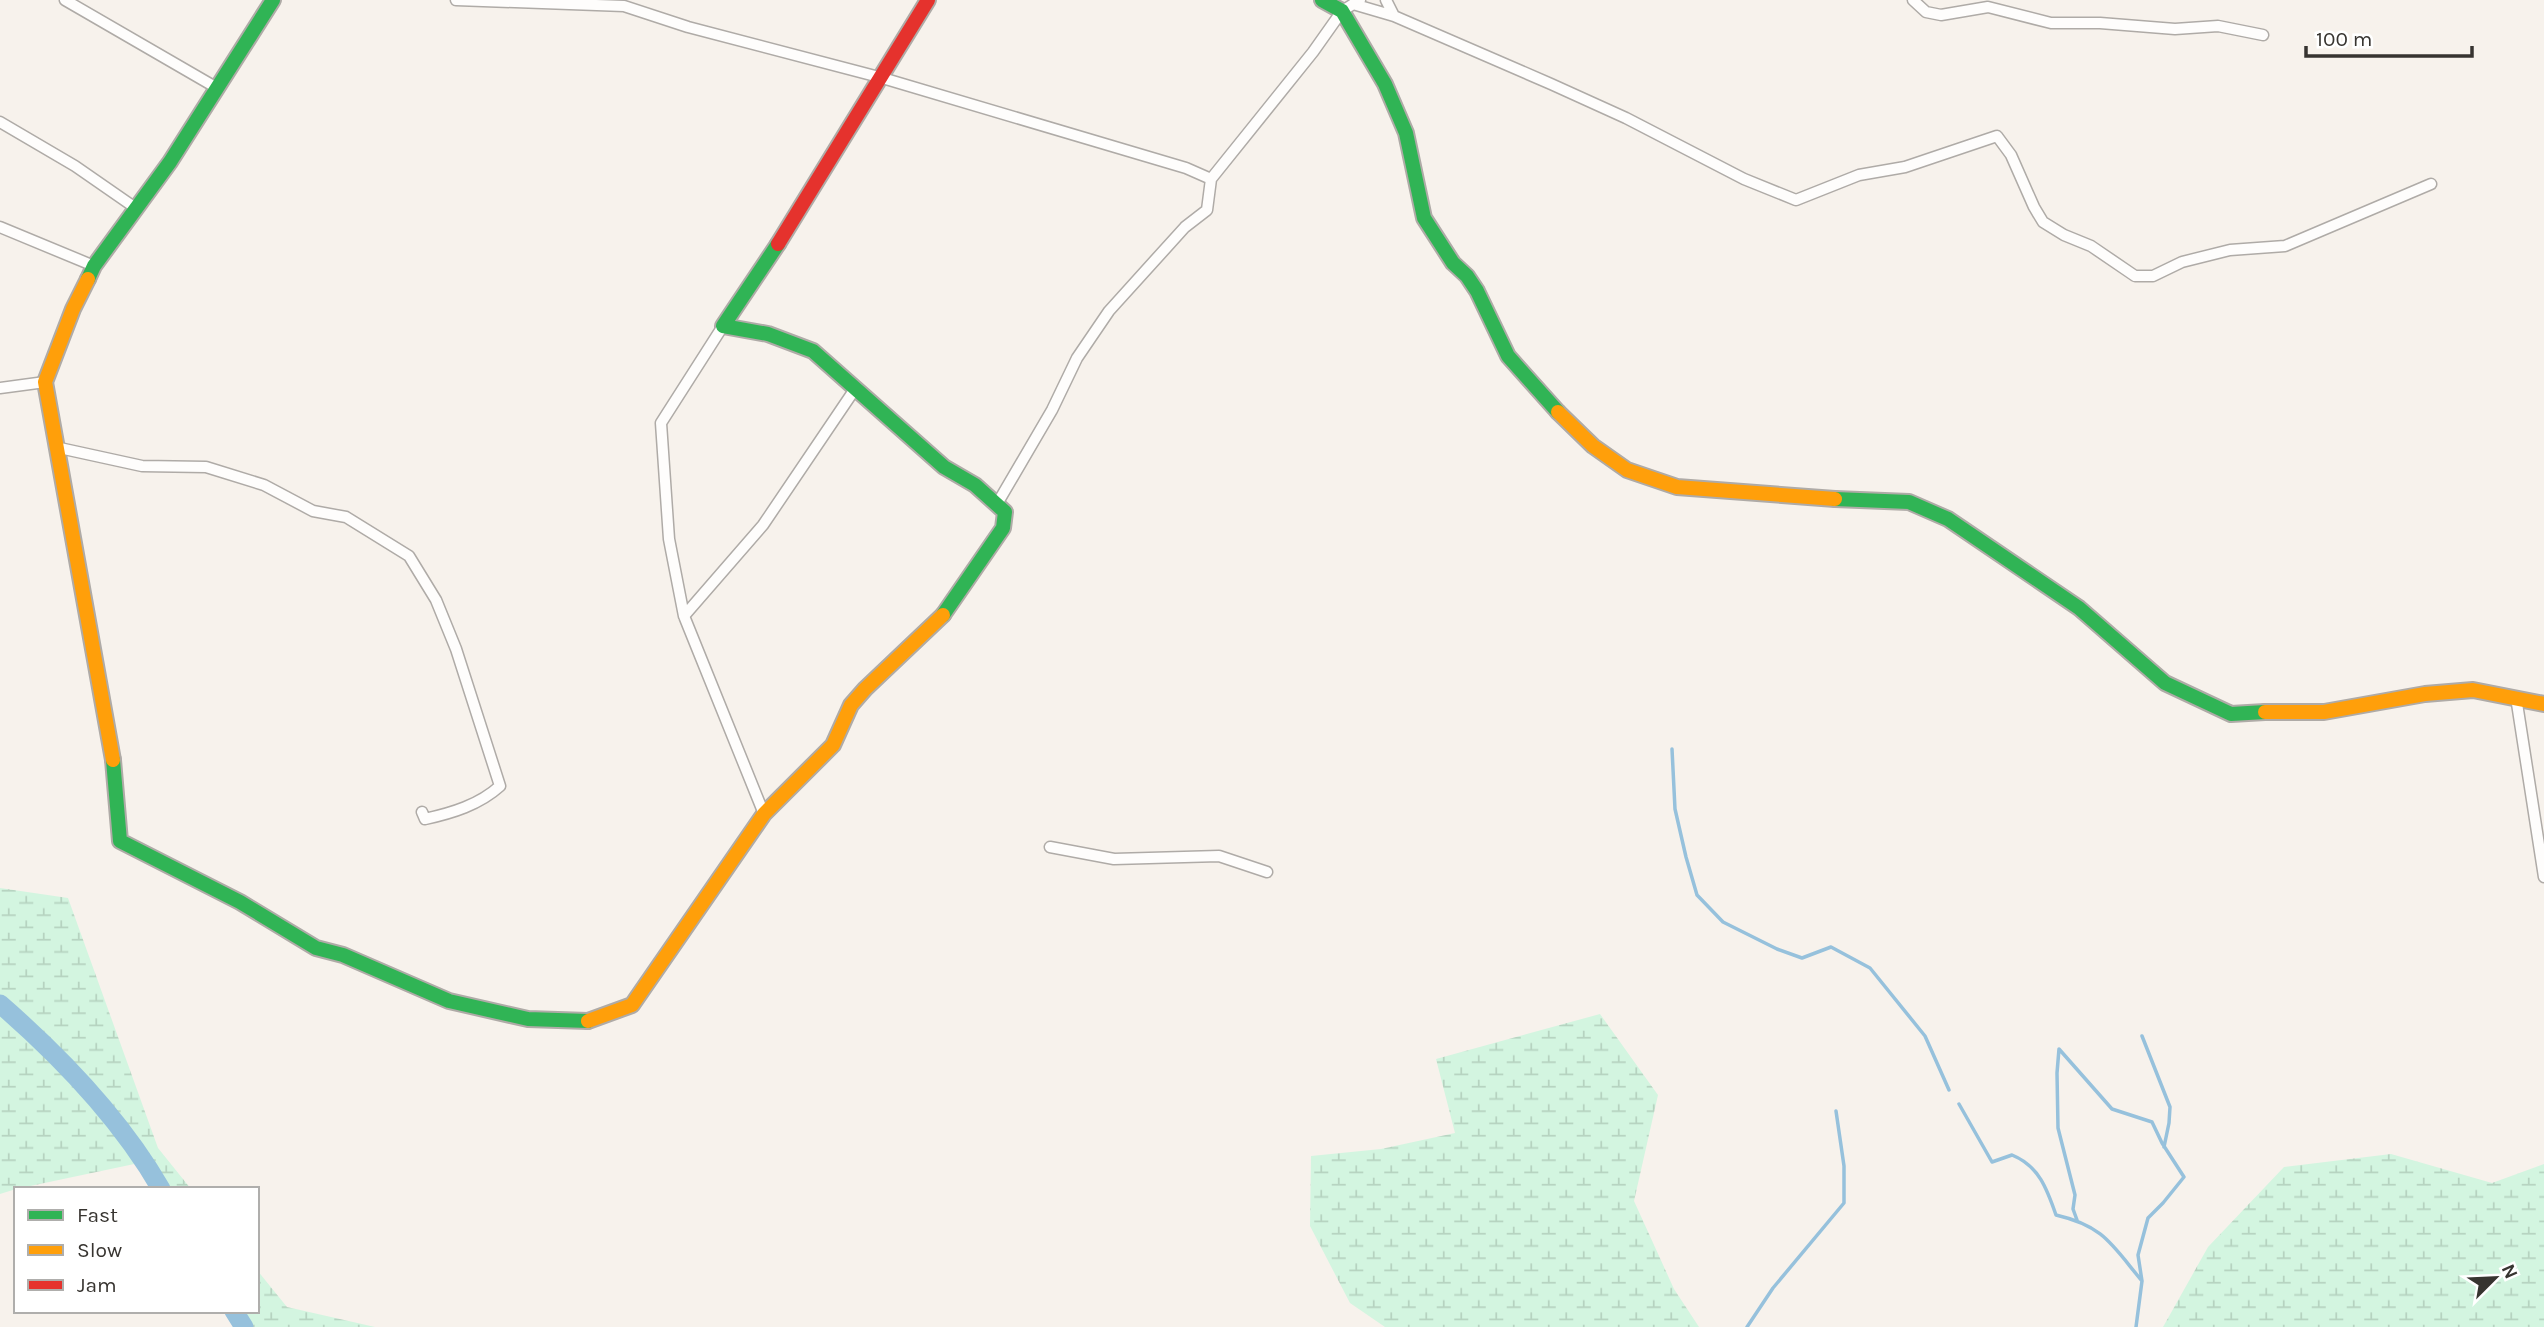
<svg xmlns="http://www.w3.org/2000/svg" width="2544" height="1327" viewBox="0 0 2544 1327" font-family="Karla,sans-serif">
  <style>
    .wetland { fill: url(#wetland-marsh) }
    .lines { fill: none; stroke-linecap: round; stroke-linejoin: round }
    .stream { stroke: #96c1dc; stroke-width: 3.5 }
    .river { stroke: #96c1dc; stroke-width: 19 }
    .street-casing { stroke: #afaba7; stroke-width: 13 }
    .fast-casing { stroke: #afaba7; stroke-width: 18 }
    .slow-casing { stroke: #afaba7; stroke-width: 18 }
    .jam-casing { stroke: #afaba7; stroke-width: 18 }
    .street { stroke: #fefdfc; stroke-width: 10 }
    .fast { stroke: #30b455; stroke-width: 14 }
    .slow { stroke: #ff9f0a; stroke-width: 14 }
    .jam { stroke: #e5322d; stroke-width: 14 }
  </style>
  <defs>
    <pattern id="wetland-marsh" width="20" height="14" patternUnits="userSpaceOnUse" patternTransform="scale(1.75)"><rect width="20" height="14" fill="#d3f5e0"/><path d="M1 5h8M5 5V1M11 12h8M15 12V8" fill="none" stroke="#b6d3c0"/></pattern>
  </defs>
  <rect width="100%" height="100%" fill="#f7f2ec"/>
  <path class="wetland" d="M0,888L68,898L158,1148L191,1189H155L139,1163L16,1189L0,1194Z
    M1600,1014L1658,1095L1634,1201L1674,1289L1699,1327H1385L1350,1303L1310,1226L1311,1156L1381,1149L1455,1133L1436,1059Z
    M2391,1154L2492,1183L2544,1164V1327H2163L2208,1247L2284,1167Z
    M257,1270L287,1307L375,1327H238L227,1311H257Z"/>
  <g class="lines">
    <path class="stream" d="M1672,749L1675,809L1686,857L1697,895L1723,922L1777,949L1802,958L1831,947L1870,968L1925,1036L1949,1090
      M2142,1036L2170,1107L2169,1123L2164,1147
      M1959,1104L1992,1162L2012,1155C2039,1166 2047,1189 2056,1215C2104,1226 2112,1245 2142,1281
      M2077,1220L2073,1209L2075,1195L2058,1128L2057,1073L2059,1049L2112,1109L2152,1122L2162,1143L2184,1177L2163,1203L2148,1218L2138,1255L2142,1281L2136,1327
      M1747,1327L1773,1288L1844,1203V1166L1836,1111"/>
    <path class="river" d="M0,1004C61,1057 120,1118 161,1189
      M234,1311L244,1327"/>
    <defs>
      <path id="street" d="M65,0L217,88
        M456,0L624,6L688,27L879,77L1186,168L1211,179
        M1386,0L1394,16L1551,84L1626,118L1744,179L1796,200L1859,175L1905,167L1997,136L2011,155L2034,207L2043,222L2064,235L2091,246L2135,276H2153L2182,262L2230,250L2285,246L2431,184
        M1913,0L1926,12L1941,15L1988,7L2051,23H2100L2175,29L2218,26L2263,35
        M1353,4L1394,16
        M0,122L75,166L137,209
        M0,227L94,266
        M723,326L661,423L669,539L684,616L764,814
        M0,388L45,382
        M55,447L142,466L206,467L264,485L313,511L346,517L409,556L436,600L456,649L500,786C479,805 452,813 425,819L422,812
        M997,504L1052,410L1077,358L1109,311L1185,227L1207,210L1211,179L1313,52L1342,11L1360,0
        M684,616L763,525L855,389
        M2516,697L2544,877
        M1050,847L1114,859L1219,856L1267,872"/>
      <path id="fast" d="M1322,0L1342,11L1385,84L1406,133L1424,218L1453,263L1467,276L1477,291L1508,356L1558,412
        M778,244L723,326L768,334L813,351L944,467L975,485L1005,512L1003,528L943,615
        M88,279L94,266L170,162L273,0
        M1835,499L1909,502L1948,519L2079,608L2165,683L2231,714L2265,712
        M113,760L120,841L240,902L316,948L343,955L449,1001L528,1019L588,1021"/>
      <path id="slow" d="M88,279L73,309L45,382L113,760
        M1558,412L1593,446L1627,470L1677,487L1835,499
        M2265,712H2324L2425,694L2473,690L2544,704
        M588,1021L632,1005L764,814L833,745L851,705L865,689L943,615"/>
      <path id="jam" d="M778,244L928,0"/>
    </defs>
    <use href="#street" class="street-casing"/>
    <use href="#fast" class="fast-casing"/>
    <use href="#slow" class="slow-casing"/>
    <use href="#jam" class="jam-casing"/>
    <use href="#street" class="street"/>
    <use href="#fast" class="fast"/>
    <use href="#slow" class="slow"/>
    <use href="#jam" class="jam"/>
  </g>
  <rect x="14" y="1187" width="245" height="126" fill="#ffffff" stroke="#afaeac" stroke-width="2"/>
  <rect x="28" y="1210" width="35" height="10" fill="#30b455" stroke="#afaeac" stroke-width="2"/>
  <text x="77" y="1222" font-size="21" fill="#373430">Fast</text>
  <rect x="28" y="1245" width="35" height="10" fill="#ff9f0a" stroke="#afaeac" stroke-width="2"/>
  <text x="77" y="1257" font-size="21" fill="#373430">Slow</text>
  <rect x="28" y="1280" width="35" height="10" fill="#e5322d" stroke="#afaeac" stroke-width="2"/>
  <text x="77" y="1292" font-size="21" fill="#373430">Jam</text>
  <g transform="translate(2495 1278) rotate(66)" stroke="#ffffff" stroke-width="5" paint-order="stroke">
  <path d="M0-5L12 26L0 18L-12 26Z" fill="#373430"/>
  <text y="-10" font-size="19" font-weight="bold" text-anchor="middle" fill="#373430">N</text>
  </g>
  <path d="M2306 46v10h166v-10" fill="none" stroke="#373430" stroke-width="3.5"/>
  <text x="2316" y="46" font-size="21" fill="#373430" stroke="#ffffff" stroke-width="5" paint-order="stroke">100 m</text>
</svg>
